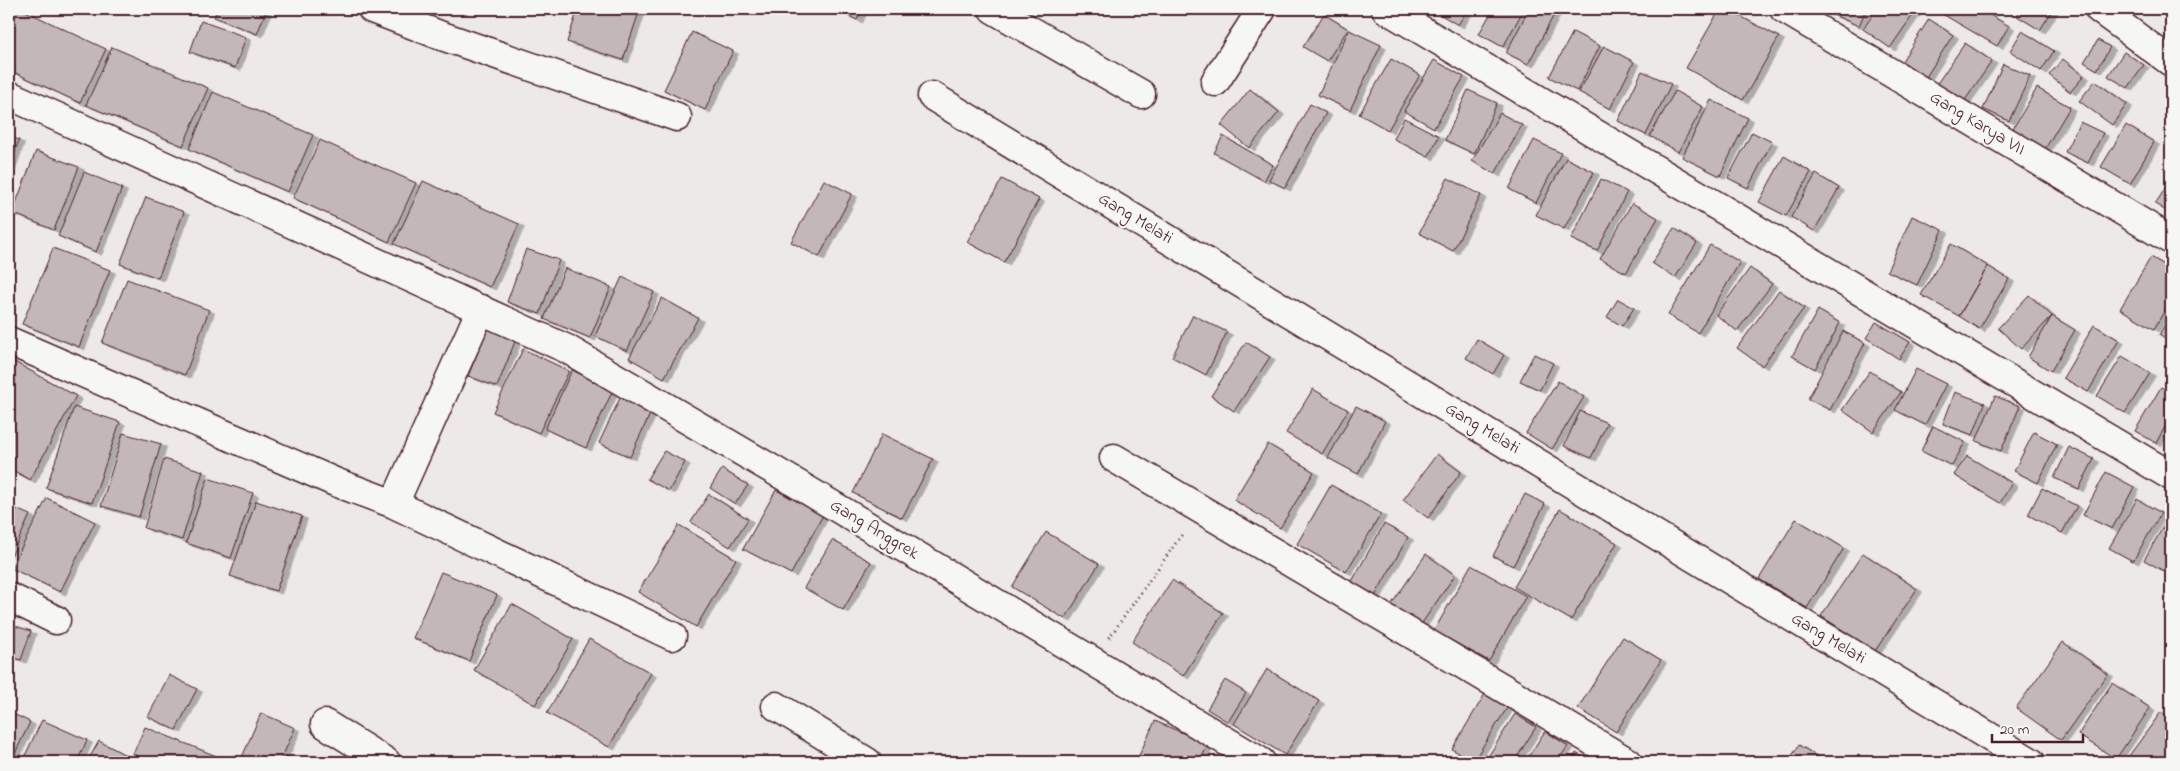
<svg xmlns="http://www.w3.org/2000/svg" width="2180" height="771" viewBox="0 0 2180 771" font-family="'Indie Flower',sans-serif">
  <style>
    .building { fill: #c4b7b7; stroke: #4a1f2b; filter: url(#shadow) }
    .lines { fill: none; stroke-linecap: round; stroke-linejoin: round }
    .minor-casing { stroke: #4a1f2b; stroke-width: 31 }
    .path { stroke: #4a1f2b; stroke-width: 3; stroke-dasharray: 1 4; stroke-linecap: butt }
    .minor { stroke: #f6f6f2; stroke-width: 28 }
    .labels { text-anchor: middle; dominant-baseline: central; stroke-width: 4; stroke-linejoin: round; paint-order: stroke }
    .street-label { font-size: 18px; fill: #4a1f2b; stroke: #f6f6f2 }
  </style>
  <defs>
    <filter id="shadow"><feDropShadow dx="5.5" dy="3" stdDeviation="0" flood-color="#0004"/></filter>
  </defs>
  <rect width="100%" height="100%" fill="#ece9e6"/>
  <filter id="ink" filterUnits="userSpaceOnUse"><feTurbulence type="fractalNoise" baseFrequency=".02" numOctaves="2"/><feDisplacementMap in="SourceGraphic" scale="10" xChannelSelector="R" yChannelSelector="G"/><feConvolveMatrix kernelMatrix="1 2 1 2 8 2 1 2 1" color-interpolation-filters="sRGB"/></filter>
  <g filter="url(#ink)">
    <path class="building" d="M9,9H21L106,49L80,103L9,70Z
      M218,9H261L266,11L257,34L214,17Z
      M578,9H640L623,60L567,42Z
      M834,9H862L857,20Z
      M1441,9H1468L1458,25L1438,13Z
      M1493,9H1524L1503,47L1479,34Z
      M1529,9H1557L1528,64L1506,53Z
      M1720,9H1727L1779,37L1743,100L1686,68Z
      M1833,9H1866L1859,26L1831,14Z
      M1877,9H1917L1890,48L1863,29Z
      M1934,9H1980L2009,26L1997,46Z
      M2021,9H2053L2040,30L2017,16Z
      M1324,14L1348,29L1327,61L1303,47Z
      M1929,19L1953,35L1926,77L1902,61Z
      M201,21L246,37L235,68L190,52Z
      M1349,30L1381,45L1350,110L1318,95Z
      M2022,31L2054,51L2041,71L2010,51Z
      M692,32L733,51L705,110L664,90Z
      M1573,32L1600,46L1577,91L1549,77Z
      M2098,40L2110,47L2097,70L2084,62Z
      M1965,43L1992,61L1963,103L1936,85Z
      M1604,46L1634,62L1610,109L1579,92Z
      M112,47L208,88L183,146L86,105Z
      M2124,52L2144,65L2128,88L2108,76Z
      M1391,59L1420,75L1388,130L1359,114Z
      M2063,59L2084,76L2070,92L2049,75Z
      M1434,60L1464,77L1434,128L1404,111Z
      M2003,64L2030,76L2009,121L1983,109Z
      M1642,71L1671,84L1646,135L1618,121Z
      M2095,81L2127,104L2112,125L2079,101Z
      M2037,88L2070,107L2045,149L2012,130Z
      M1250,89L1279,112L1249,148L1221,125Z
      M1468,90L1497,103L1474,154L1445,140Z
      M1675,91L1703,107L1678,152L1650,136Z
      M213,92L313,135L288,192L189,149Z
      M1711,100L1748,118L1720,176L1682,157Z
      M1310,104L1326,113L1285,188L1269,180Z
      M1500,113L1522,125L1495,174L1472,161Z
      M1404,118L1439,136L1428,157L1394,139Z
      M2080,122L2103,133L2088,163L2065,152Z
      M2126,125L2154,142L2130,184L2101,167Z
      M1752,132L1772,142L1748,188L1728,178Z
      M9,136L19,140L9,169Z
      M1223,136L1273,165L1264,181L1214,153Z
      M320,140L416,183L389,242L293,198Z
      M1534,140L1561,153L1536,203L1509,189Z
      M36,151L79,167L54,230L12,213Z
      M1784,156L1811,172L1786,216L1759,202Z
      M1566,158L1594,172L1564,229L1536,215Z
      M84,172L122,188L96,252L58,236Z
      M1816,174L1839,188L1814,231L1791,217Z
      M1448,178L1481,195L1453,251L1419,233Z
      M1002,179L1039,199L1004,262L967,242Z
      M1601,179L1627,192L1597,251L1571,239Z
      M824,180L852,194L819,257L791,242Z
      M2171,180V214L2155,204Z
      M423,181L519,224L490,287L394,244Z
      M146,197L184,212L158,278L120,264Z
      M1632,203L1658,218L1626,273L1600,259Z
      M1912,216L1943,230L1917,285L1887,271Z
      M1674,228L1697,243L1675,278L1652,263Z
      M1951,244L1988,266L1959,316L1921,295Z
      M1710,245L1740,262L1698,333L1668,315Z
      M53,248L110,270L79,347L22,324Z
      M526,249L559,260L540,314L507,302Z
      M2151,257L2171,269V299L2154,329L2120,309Z
      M1988,266L2009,279L1979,329L1959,316Z
      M565,268L611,287L590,338L544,319Z
      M1750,268L1772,284L1737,331L1716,315Z
      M622,277L654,292L627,351L595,336Z
      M127,279L209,310L185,375L102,343Z
      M1779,290L1804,308L1762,366L1737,348Z
      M2029,295L2052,316L2021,349L1998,328Z
      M662,298L698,318L664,378L629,358Z
      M1618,299L1634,308L1622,326L1607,317Z
      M1818,310L1840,323L1815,369L1792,356Z
      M1193,315L1227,332L1206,375L1172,357Z
      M2171,315V343L2159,335Z
      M2052,316L2075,330L2051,371L2028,357Z
      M490,322L518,334L497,387L468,376Z
      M1876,322L1910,342L1899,359L1866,338Z
      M2094,325L2119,340L2088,392L2063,378Z
      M1843,331L1865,343L1830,410L1808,399Z
      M1477,339L1504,355L1493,374L1466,358Z
      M1246,342L1270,357L1234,411L1211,396Z
      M523,349L569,371L539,433L493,412Z
      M1534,354L1553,363L1540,390L1520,381Z
      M2122,356L2150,373L2125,413L2097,396Z
      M9,359L76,396L30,480L9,468Z
      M1916,369L1946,384L1925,425L1895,410Z
      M572,370L613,390L586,448L545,429Z
      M1870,371L1901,392L1873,432L1842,410Z
      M1558,381L1584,397L1552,449L1526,433Z
      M2161,387L2171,393V416L2156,443L2135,431Z
      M1313,389L1348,410L1322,454L1286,433Z
      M1955,392L1985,403L1973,435L1943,424Z
      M621,396L652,410L630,457L599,443Z
      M1995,396L2020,406L2001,451L1976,441Z
      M1356,406L1385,421L1358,474L1328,458Z
      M74,407L120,422L92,503L46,488Z
      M1580,411L1607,423L1591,458L1564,446Z
      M1933,426L1965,442L1952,466L1921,451Z
      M2034,432L2057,444L2038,483L2014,471Z
      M123,433L161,444L139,517L101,506Z
      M882,434L933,459L902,518L853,493Z
      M1268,444L1314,472L1280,528L1234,500Z
      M2069,447L2094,459L2079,489L2054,478Z
      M664,451L685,462L669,491L647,479Z
      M1437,454L1461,472L1428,518L1403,500Z
      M1967,456L2012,483L2000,503L1954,475Z
      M164,459L203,471L182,540L144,528Z
      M722,469L748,485L735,504L710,488Z
      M2106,472L2134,487L2112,529L2083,515Z
      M208,478L253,493L231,558L186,543Z
      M1331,485L1381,514L1346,572L1297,544Z
      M2042,488L2077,506L2062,533L2028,515Z
      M776,490L823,515L791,574L743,549Z
      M709,494L748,519L730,547L691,522Z
      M1525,494L1545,504L1513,566L1493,556Z
      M47,498L95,522L60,592L11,568Z
      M2137,499L2161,513L2133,561L2109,548Z
      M256,501L302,516L276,591L230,576Z
      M9,506L30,515L9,561Z
      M1560,509L1617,543L1571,620L1514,587Z
      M2171,513V575L2144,560Z
      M1796,519L1844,548L1807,608L1759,579Z
      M1384,524L1408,537L1375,596L1351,583Z
      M679,525L736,559L696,627L638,592Z
      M1046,532L1099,564L1065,619L1012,587Z
      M832,540L871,562L843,610L804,588Z
      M1863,553L1917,589L1875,651L1821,616Z
      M1426,554L1455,575L1420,626L1391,605Z
      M1471,565L1526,596L1489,661L1434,631Z
      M441,572L497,595L469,661L413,638Z
      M1172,580L1223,613L1183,676L1132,642Z
      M512,604L573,639L535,705L474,670Z
      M9,624L31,631L21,660L9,656Z
      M1623,637L1661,660L1616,732L1578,708Z
      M589,639L651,673L609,747L547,713Z
      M2063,642L2108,674L2061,740L2016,708Z
      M1267,669L1319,701L1285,755L1234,724Z
      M169,675L197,689L176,730L148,717Z
      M1225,680L1246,693L1228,722L1207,709Z
      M2112,683L2150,708L2116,759L2078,735Z
      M1485,694L1507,708L1473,762L1452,749Z
      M9,712L30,722L11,762H9Z
      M2161,712L2171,720V762H2129L2126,760Z
      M261,713L295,728L280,762H240Z
      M1515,714L1536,727L1514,762H1488L1486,760Z
      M42,720L87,740L77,762H22Z
      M1155,721L1208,744L1200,762H1136Z
      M145,727L231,762H153L133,754Z
      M1545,731L1568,746L1557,762H1525Z
      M99,741L139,762H87Z
      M1799,745L1826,762H1788Z
      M1576,753L1591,762H1570Z"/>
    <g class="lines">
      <defs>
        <path id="minor" d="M372,9L442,36L677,117
          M993,9L1141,94
          M1386,9L2171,476
          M1784,9L2171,240
          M2099,9L2171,62
          M1215,82L1262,9
          M9,95L567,349L799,485L1261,762
          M932,96L2031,762
          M9,341L335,482L394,504L672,636
          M1114,458L1628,762
          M394,504L481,309
          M9,597L56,620
          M776,706L867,762
          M325,724L386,762"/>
      </defs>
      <use href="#minor" class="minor-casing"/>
      <path class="path" d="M1109,638L1183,533"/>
      <use href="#minor" class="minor"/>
    </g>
  </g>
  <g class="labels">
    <g class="street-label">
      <text transform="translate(1977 124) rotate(31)">Gang Karya VII</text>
      <text transform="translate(1135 219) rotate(31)">Gang Melati</text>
      <text transform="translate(1482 429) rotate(31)">Gang Melati</text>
      <text transform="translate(874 530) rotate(31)">Gang Anggrek</text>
      <text transform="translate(1828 639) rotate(31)">Gang Melati</text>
    </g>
  </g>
  <rect width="2180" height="771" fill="none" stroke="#f6f6f2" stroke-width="30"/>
  <rect x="15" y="15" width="2150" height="741" fill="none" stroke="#4a1f2b" stroke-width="2" filter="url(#ink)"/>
  <path d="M1992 734v8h91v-8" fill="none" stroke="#4a1f2b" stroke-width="2.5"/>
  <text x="2000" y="734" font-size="15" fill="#4a1f2b" stroke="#f6f6f2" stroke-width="4" paint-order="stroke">20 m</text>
</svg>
